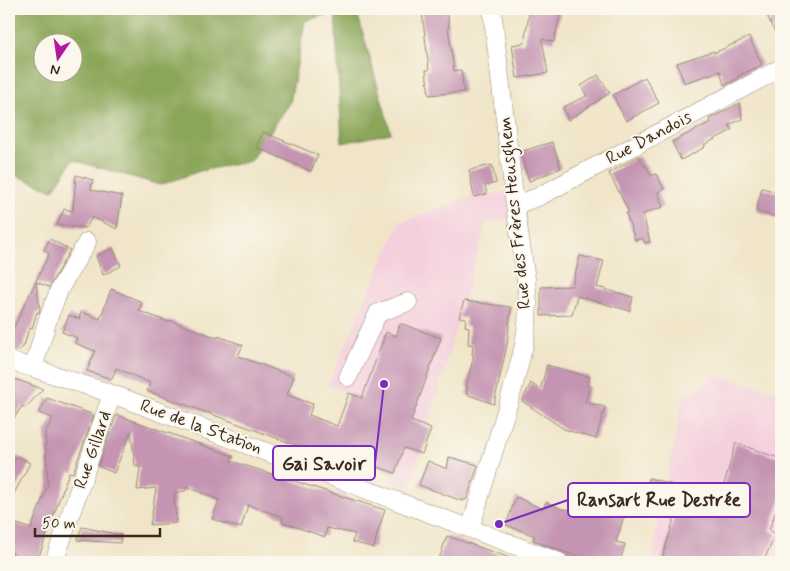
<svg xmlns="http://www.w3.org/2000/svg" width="790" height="571" viewBox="0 0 790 571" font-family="Mynerve,sans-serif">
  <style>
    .built { fill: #f4cfdd }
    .forest { fill: #8aa659; stroke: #62683c; fill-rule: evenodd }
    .building { fill: #c494b2 }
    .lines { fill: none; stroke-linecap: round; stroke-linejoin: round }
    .minor-casing { stroke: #968873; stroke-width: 19 }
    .minor { stroke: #fff; stroke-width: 18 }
    .labels { text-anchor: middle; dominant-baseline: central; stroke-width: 4; stroke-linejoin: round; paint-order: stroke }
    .street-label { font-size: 18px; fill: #3b2a1e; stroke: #fbf7ec }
    .leader { fill: none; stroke: #7b2cbf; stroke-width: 2 }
    .callout-dot { fill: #7b2cbf; stroke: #fbf7ec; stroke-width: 2 }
    .callout { fill: #fbf7ec; stroke: #7b2cbf; stroke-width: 2 }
    .callout-label { font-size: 19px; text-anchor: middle; font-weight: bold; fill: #3b2a1e }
  </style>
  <rect width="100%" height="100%" fill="#fbf7ec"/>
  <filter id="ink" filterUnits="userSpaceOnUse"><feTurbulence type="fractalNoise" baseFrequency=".02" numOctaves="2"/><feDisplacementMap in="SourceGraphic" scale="10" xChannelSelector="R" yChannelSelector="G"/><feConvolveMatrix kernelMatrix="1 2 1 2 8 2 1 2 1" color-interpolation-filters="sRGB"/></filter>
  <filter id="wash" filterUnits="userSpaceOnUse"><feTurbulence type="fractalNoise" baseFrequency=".0096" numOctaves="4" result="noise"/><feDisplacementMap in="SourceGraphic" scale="20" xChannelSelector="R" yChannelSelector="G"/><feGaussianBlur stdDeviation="1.12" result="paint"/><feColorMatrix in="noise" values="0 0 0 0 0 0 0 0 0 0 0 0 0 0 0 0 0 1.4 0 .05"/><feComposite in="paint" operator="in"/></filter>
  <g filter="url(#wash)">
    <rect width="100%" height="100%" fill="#f0e5c8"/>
    <path class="built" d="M514,193L517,217L486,224L410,489L390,480L412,417L390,410L377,446L368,482L317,471L350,393L328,385L400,222L417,217L466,198L487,194Z
      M716,375L781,394V562H651L683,397Z"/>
    <path class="forest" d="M9,9H356L391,133L342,143L335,12L305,21L290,103L250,161L200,171L160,185L73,160L53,190L9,173ZM42,42H72V72H42Z"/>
    <g id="blocks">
      <path class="building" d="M447,9L449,27H448L454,71L461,70L464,92L429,95L426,70H429L422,12Z
        M530,9H561L554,42L542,39L548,73L517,78L512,45L524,43Z
        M764,9H781V45Z
        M749,37L762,65L738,76V78L724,85L720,71L684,83L677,63L714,51V53Z
        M598,75L610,93L568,120L563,107L587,96L581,86Z
        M645,77L659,103L626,121L613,95Z
        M740,103L742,119L729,125L732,130L704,145L705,147L681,160L672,142L711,122L709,119Z
        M263,132L318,155L311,171L256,147Z
        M552,142L561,168L529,181L520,152Z
        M639,156L644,166L646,165L651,176L656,174L664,189L658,192L663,207L643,214L650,242L645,243L642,238L635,240L626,213L629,212L609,173Z
        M492,165L496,183L485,186L487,194L474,197L469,170Z
        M76,175L93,180L91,190L122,196L117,229L92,217L86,228L85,227V228L57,225L64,209L73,211Z
        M762,188L781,193V219L756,211Z
        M50,239L70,250L49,287L36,282L40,309L39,313L37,312L32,329L29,328L24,346L18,351L9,348V337L49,254L44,250Z
        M113,248L121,266L103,275L96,256Z
        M580,256L604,261L597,287L633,297L630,311L577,296L572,315L541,316V287L572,286Z
        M111,289L142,302L139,311L169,322L170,320L179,324L218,338V336L243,345L238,356L294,377L287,395L313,404L309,415L337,426L349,393L362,398L386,332L396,336L400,324H402L441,338L411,421L431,429L422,454L404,448L395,473L375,466L372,474L326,456L325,458L308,451L309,450L236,423L147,391L150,383L116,368L112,379L87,371L95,351L75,343L77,338L62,332L69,315L79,319L81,312L100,319Z
        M464,301L511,307L507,345L494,404L466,394L468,387H466L474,355H472L473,345L468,344L469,327L465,326L466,318L459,317Z
        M547,365L590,377L587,386L590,387L585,402L605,407L596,439L564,429L522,401L531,383L540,390Z
        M9,377L43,389L25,408L22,406L9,426Z
        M47,398L94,415L73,473L69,472L37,562H10L13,553L9,552V521L31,529L48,484L45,433L53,418L39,413Z
        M117,415L233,456L231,461L385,510L377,534L374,548L352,542L355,534L327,528L325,537L282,522L283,517L248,505L241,528L212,519L219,500L187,487L185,491L174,493L176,523L150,525L156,488L137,490L140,467L135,466L131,431L114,473L98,466L116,416Z
        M736,443L781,459V498L769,530L776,534L763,562H661L676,512L642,502L649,478L720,498Z
        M17,456L30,463L9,503V472Z
        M449,457L478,465L467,499L462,501L419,485L428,461L447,469Z
        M516,497L543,509L546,502L562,509L590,512L591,509L606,512L607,507L625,513L616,542L625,544L620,562H599L567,553L533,540L535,536L506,525Z
        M82,527L121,535L120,543L77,540Z
        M447,536L516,560L515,562H438Z"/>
    </g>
  </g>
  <g filter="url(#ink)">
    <use href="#blocks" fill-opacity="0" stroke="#968873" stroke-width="1"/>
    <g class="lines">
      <defs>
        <path id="minor" d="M515,205L538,197L781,68
          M9,361L33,368L112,394L559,562
          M33,368L49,316L60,288L87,242
          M348,377L378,313L408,302
          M470,529L513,388L524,345L527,324L528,303L526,279L515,205L492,9
          M54,562L112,394"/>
      </defs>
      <use href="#minor" class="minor-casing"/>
      <use href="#minor" class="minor"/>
    </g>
  </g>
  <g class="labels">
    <g class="street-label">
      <text transform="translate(649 138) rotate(-28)">Rue Dandois</text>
      <text transform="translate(515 213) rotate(-96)">Rue des Frères Heusghem</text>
      <text transform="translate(201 427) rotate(20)">Rue de la Station</text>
      <text transform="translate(93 450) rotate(-71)">Rue Gillard</text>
    </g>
  </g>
  <path class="leader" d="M384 384L375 463M499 524L568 500"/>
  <g class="callout-dot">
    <circle cx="384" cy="384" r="5"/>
    <circle cx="499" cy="524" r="5"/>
  </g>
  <g class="callout">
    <rect x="273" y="446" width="102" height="34" rx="5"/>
    <rect x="568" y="483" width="182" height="34" rx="5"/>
  </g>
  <g class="callout-label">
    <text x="324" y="470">Gai Savoir</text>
    <text x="659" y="506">Ransart Rue Destrée</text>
  </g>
  <rect width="790" height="571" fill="none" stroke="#fbf7ec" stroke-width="30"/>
  <g transform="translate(58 58) rotate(193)"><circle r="24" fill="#fbf7ec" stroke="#aea59a"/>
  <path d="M0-4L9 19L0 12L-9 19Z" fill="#b5179e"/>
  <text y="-8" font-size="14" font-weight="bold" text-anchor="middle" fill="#3b2a1e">N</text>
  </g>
  <path d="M35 528v8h125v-8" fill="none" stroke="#3b2a1e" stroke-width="2.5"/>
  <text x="42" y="528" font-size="15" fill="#3b2a1e" stroke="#fbf7ec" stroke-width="4" paint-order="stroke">50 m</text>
</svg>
